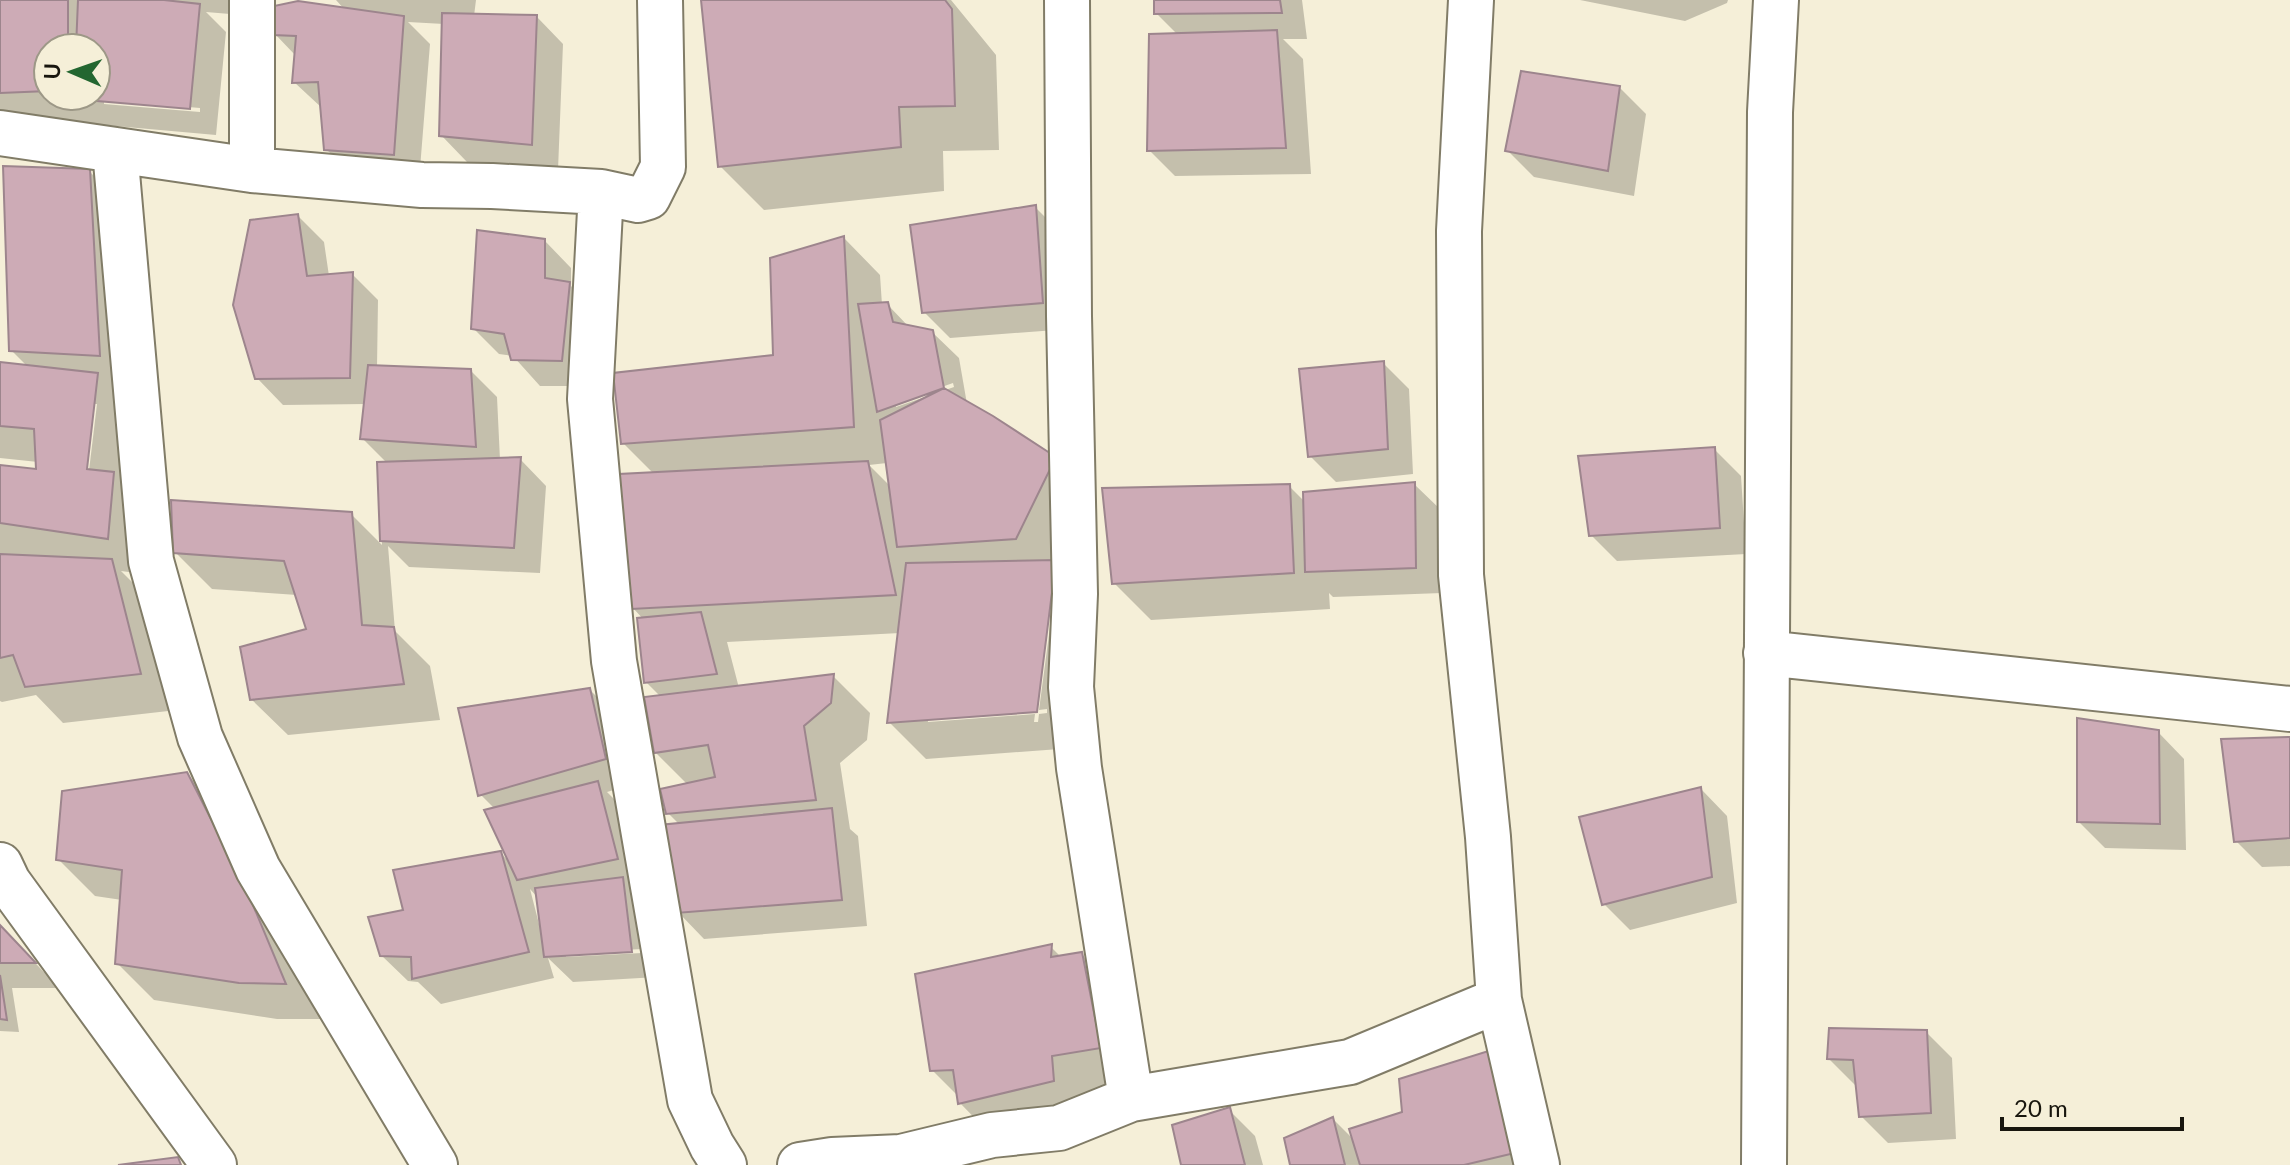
<svg xmlns="http://www.w3.org/2000/svg" width="2290" height="1165" viewBox="0 0 2290 1165" font-family="Lato,sans-serif">
  <style>
    .shadow { fill: #0003; fill-rule: evenodd }
    .building { fill: #cdabb6; stroke: #9d858d; stroke-width: 2 }
    .lines { fill: none; stroke-linecap: round; stroke-linejoin: round }
    .minor-casing { stroke: #817c67; stroke-width: 48 }
    .minor { stroke: #fff; stroke-width: 44 }
  </style>
  <rect width="100%" height="100%" fill="#f5efd8"/>
  <path class="shadow" d="M0,0H230V14L206,12L226,32L216,135L104,125V127L0,123ZM48,48H96V96H48ZM104,100L200,108V112L104,104Z
    M336,0H476L474,16L537,17L563,44L558,170L467,162L441,135L444,24L408,22L430,44L419,181L353,175L326,149L322,108L294,82L296,56L275,34L345,10Z
    M703,0H951L996,55L999,150L943,151L944,191L764,210L720,166Z
    M1156,0H1302L1307,39H1283L1303,59L1311,174L1175,176L1149,150L1178,35L1156,13Z
    M1580,0H1728L1727,3L1685,21Z
    M1620,88L1646,114L1634,196L1534,177L1507,150Z
    M89,171L125,207L136,392L113,390L134,411L144,574L121,571L148,598L177,710L63,723L36,695L2,702L0,701V467L38,472V462L0,458V364L28,367L11,350ZM93,404H97L88,479H84Z
    M1035,207L1061,233L1069,329L950,338L924,312Z
    M298,216L324,242L329,276L352,274L378,300L377,367L471,371L497,397L500,460L520,459L546,486L540,573L409,567L388,546L395,631L430,666L440,720L288,735L251,699L308,630L297,595L212,589L175,552L351,514L382,545L379,464H388L362,438L366,404L283,405L257,378Z
    M844,238L880,275L882,305L887,304L909,327L932,332L959,358L967,404L1055,459L1073,748L926,759L889,722L900,633L727,642L739,688L833,676L870,713L867,740L840,763L850,829L858,836L867,926L704,939L678,912L680,825L668,813L688,785L655,752L661,697L646,682L644,620L633,608L654,474L623,443L775,357ZM953,383L954,387L896,407V403ZM887,463L891,487L869,465ZM1050,597H1054L1039,710L1047,709V713L1039,714L1038,722H1034L1035,714L928,722V718Z
    M545,241L571,268V286L595,311L588,386H540L513,356L499,354L473,328Z
    M1383,363L1409,389L1413,474L1336,482L1310,456Z
    M1714,449L1741,476L1746,554L1617,561L1591,535Z
    M1414,484L1441,510L1442,593L1333,597L1329,593L1330,609L1151,620L1114,583L1289,486L1305,502Z
    M590,690L616,716L631,785L607,792L624,809L657,977L573,982L548,958L554,978L441,1004L418,982L408,981L381,955L405,911L501,853L511,864L495,809L480,794ZM530,889L538,898L542,923L539,924ZM642,949V953L566,957V953Z
    M2158,732L2184,759L2186,850L2105,848L2079,822Z
    M2290,739V866L2262,867L2236,841Z
    M187,774L224,811L281,925L321,1019H277L154,1000L117,963L122,900L95,896L58,859Z
    M1701,789L1727,816L1737,903L1630,930L1604,904Z
    M0,926L59,988H12L19,1032L0,1031Z
    M1051,947L1062,958L1082,955L1118,991L1136,1084L1088,1093L1090,1118L996,1140L960,1103L959,1097L932,1070Z
    M1926,1032L1952,1058L1956,1139L1888,1143L1861,1116L1858,1085H1855L1829,1059Z
    M1401,1081L1541,1165H1292L1333,1119L1355,1141L1404,1114Z
    M1229,1110L1255,1136L1263,1165H1183Z"/>
  <path class="building" d="M0,0H68V48H48V91L0,93Z
    M78,0H164L200,4L190,109L74,99V96H96V48H76Z
    M701,0H945L952,9L955,106L899,107L901,147L718,167Z
    M1154,0H1280L1282,13L1154,14Z
    M298,1L404,16L394,155L324,150L318,82L292,83L296,36L273,35L274,6Z
    M442,13L537,15L532,145L439,136Z
    M1277,30L1286,148L1147,151L1149,34Z
    M1521,71L1620,86L1608,171L1505,151Z
    M3,166L90,169L100,356L9,351Z
    M1036,205L1043,303L922,313L910,225Z
    M298,214L307,276L353,272L350,378L255,379L233,305L250,220Z
    M477,230L545,239V278L570,282L562,361L511,360L504,334L471,329Z
    M844,236L854,427L621,444L613,373L773,355L770,258Z
    M888,302L893,322L933,330L944,388L877,412L858,304Z
    M1384,361L1388,449L1308,457L1299,369Z
    M0,362L98,373L87,469L114,472L108,539L0,523V465L36,469L34,429L0,426Z
    M368,365L471,369L476,447L360,439Z
    M944,388L993,416L1056,457L1016,539L897,547L880,420Z
    M1715,447L1720,528L1589,536L1578,456Z
    M521,457L514,548L380,541L377,462Z
    M868,461L896,595L631,609L619,474Z
    M1415,482L1416,568L1305,572L1303,492Z
    M1290,484L1294,573L1112,584L1102,488Z
    M171,500L352,512L362,625L394,627L404,684L250,700L240,647L306,629L284,561L173,553Z
    M0,554L112,559L141,674L25,687L13,655L0,658Z
    M1056,560L1037,712L887,723L906,563Z
    M701,612L717,674L644,683L637,618Z
    M834,674L831,703L804,726L816,800L666,814L660,789L715,777L708,745L654,753L644,697Z
    M590,688L606,759L478,796L458,708Z
    M2077,718L2159,730L2160,824L2077,822Z
    M2290,737V838L2234,842L2221,739Z
    M187,772L245,886L286,984L239,983L115,964L122,870L56,860L62,791Z
    M598,781L618,859L517,880L484,810Z
    M1701,787L1712,877L1602,905L1579,817Z
    M832,808L842,900L676,913L659,825Z
    M501,851L529,952L412,979L411,957L380,956L368,917L403,910L393,870Z
    M623,877L632,952L544,957L535,888Z
    M0,925L36,963H0Z
    M1052,944L1051,957L1082,952L1101,1048L1052,1056L1054,1081L958,1104L953,1070L930,1071L915,974Z
    M0,975L7,1020L0,1019Z
    M1829,1028L1927,1030L1931,1113L1859,1117L1853,1060L1827,1059Z
    M1498,1048L1519,1152L1464,1165H1360L1349,1129L1402,1112L1399,1079Z
    M1230,1107L1245,1165H1181L1172,1125Z
    M1333,1117L1345,1165H1290L1284,1138Z
    M178,1157L181,1165H118Z"/>
  <g class="lines">
    <defs>
      <path id="minor" d="M0,133L252,170L422,185L492,186L601,192L638,200L648,197L663,167L660,0
        M115,150L151,561L200,737L258,869L435,1165
        M252,170V0
        M601,192L590,399L614,661L690,1100L712,1146L724,1165
        M1766,653L2290,709
        M0,865L8,882L214,1165
        M1499,1000L1537,1165
        M1131,1099L1350,1062L1499,1000L1488,837L1461,575L1459,231L1471,0
        M800,1165L832,1160L901,1157L992,1135L1059,1128L1131,1099L1079,768L1071,687L1075,594L1069,316L1067,0
        M1764,1165L1770,112L1776,0"/>
    </defs>
    <use href="#minor" class="minor-casing"/>
    <use href="#minor" class="minor"/>
  </g>
  <g transform="translate(72 72) rotate(272)"><circle r="38" fill="#f5efd8" stroke="#9d9887" stroke-width="2"/>
  <path d="M0-6L14 30L0 20L-14 30Z" fill="#236630"/>
  <text y="-12" font-size="22" font-weight="bold" text-anchor="middle" fill="#18160e">U</text>
  </g>
  <path d="M2002 1117v12h180v-12" fill="none" stroke="#18160e" stroke-width="4"/>
  <text x="2014" y="1117" font-size="24" fill="#18160e" stroke="#f5efd8" stroke-width="6" paint-order="stroke">20 m</text>
</svg>
